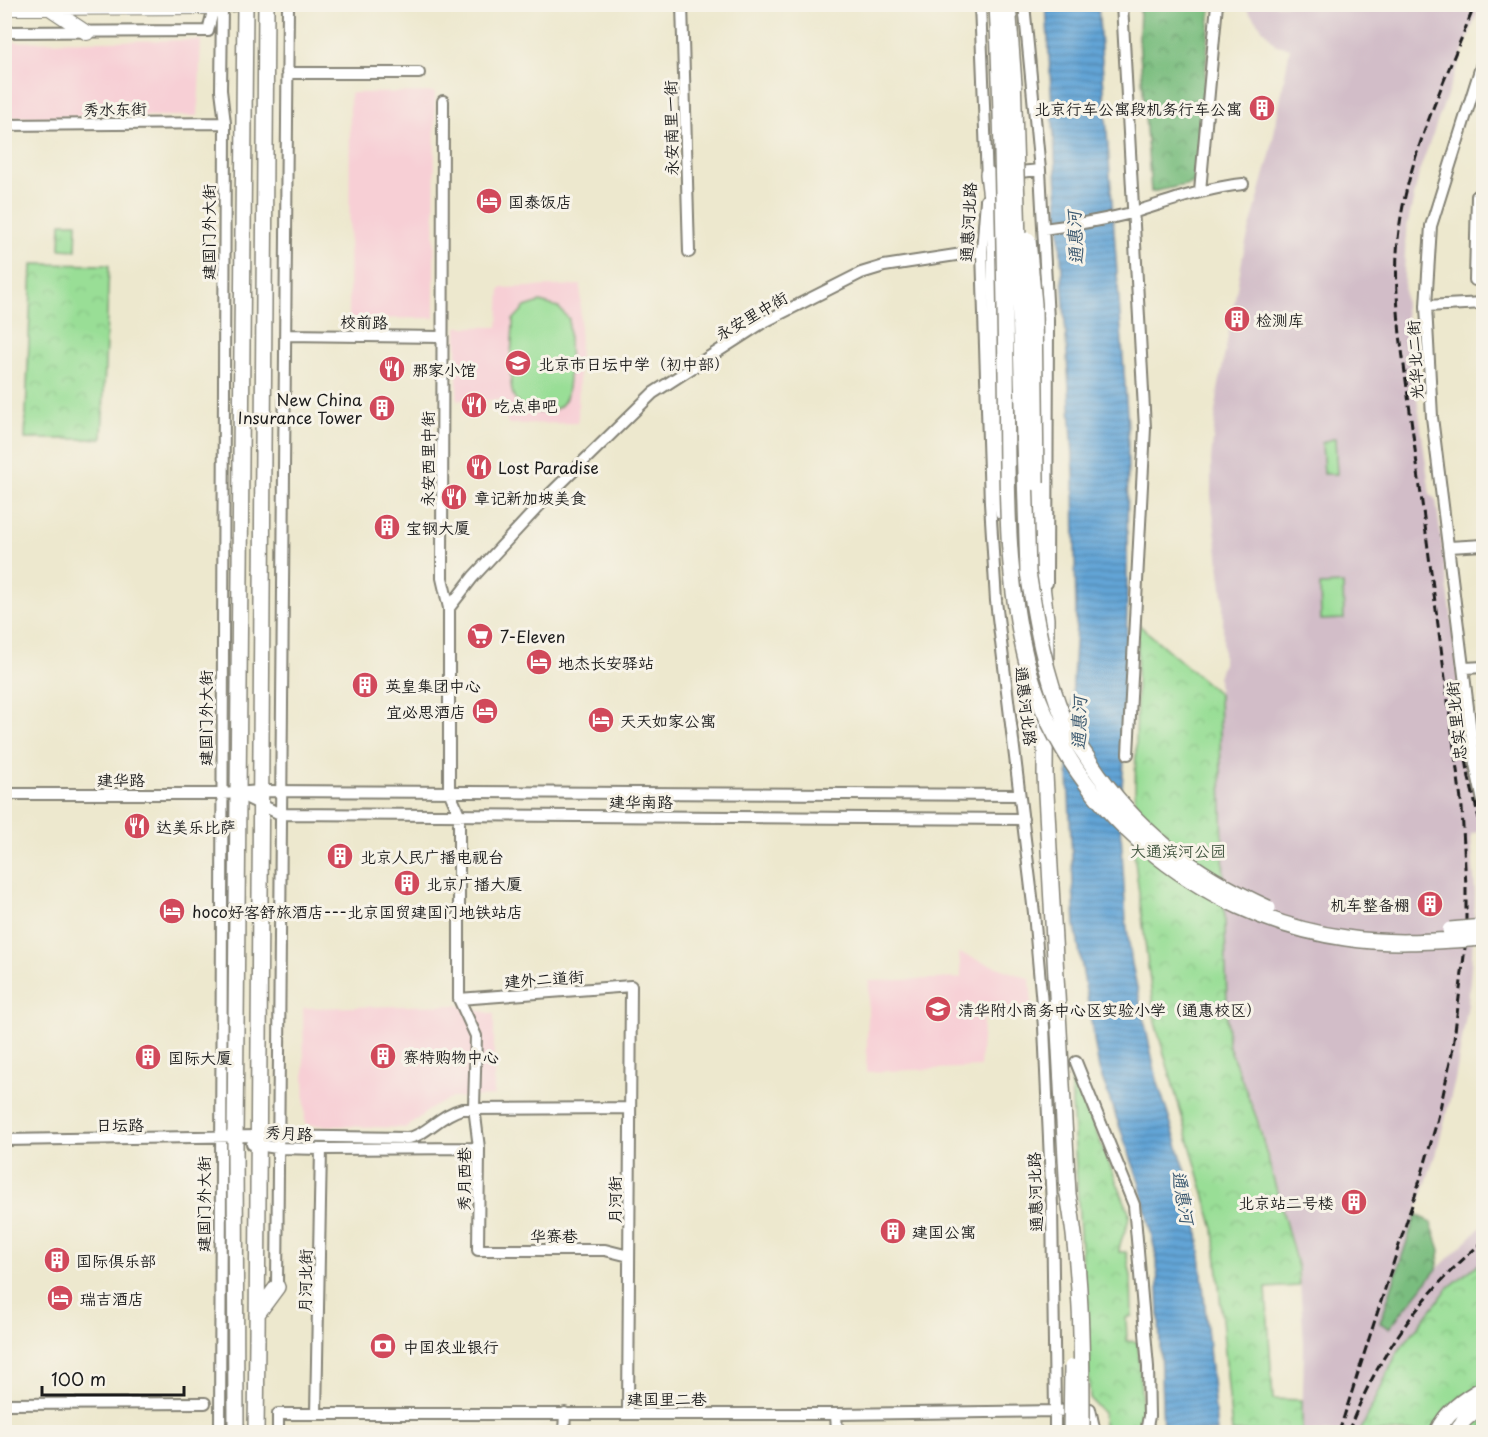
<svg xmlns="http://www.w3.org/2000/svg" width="1488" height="1437" viewBox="0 0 1488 1437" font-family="'Playpen Sans','LXGW WenKai TC',sans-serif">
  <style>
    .built { fill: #f7cfd5 }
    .railway { fill: #d2bdc8 }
    .grass { fill: url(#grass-tufts); stroke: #5a7d59; stroke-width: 1.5 }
    .forest { fill: url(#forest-crowns); stroke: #4b6c4e; stroke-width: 1.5 }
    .park { fill: url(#park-crowns); stroke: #5a7d59; stroke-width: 1.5 }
    .pitch { fill: #99de96; stroke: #5a7d59; stroke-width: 1.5 }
    .water { fill: url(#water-rules); stroke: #3f6079; stroke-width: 1.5 }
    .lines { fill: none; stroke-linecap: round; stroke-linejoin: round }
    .minor-casing { stroke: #848275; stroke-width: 14 }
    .major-casing { stroke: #848275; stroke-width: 16 }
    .highway-casing { stroke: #848275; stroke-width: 18 }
    .minor { stroke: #fff; stroke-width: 10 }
    .major { stroke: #fff; stroke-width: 14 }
    .highway { stroke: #fff; stroke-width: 15 }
    .rail { stroke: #1c1c1c; stroke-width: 3; stroke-dasharray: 9 4.5; stroke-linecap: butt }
    .highway-bridge-casing { stroke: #848275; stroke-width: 18; stroke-linecap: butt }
    .highway-bridge { stroke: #fff; stroke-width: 15 }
    .labels { text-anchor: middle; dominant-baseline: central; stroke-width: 6; stroke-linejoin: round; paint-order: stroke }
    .street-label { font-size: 16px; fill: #1c1c1c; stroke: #f7f3e8 }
    .poi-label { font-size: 16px; fill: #1c1c1c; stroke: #f7f3e8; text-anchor: start }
    .park-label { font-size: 16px; fill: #425641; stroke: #f7f3e8 }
    .water-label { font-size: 18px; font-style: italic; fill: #3c5970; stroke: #f7f3e8 }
  </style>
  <defs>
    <pattern id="grass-tufts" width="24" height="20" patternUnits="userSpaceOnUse" patternTransform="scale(1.5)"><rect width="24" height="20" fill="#99de96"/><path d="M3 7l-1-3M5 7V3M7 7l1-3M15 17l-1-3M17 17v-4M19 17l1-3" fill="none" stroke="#83be81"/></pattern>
    <pattern id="forest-crowns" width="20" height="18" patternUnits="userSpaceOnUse" patternTransform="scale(1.5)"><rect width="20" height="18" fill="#7abd7f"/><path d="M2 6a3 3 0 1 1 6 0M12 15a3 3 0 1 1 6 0" fill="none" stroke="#639967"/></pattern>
    <pattern id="park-crowns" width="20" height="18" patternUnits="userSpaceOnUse" patternTransform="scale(1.5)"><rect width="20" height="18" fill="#99de96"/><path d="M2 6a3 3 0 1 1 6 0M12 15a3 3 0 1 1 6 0" fill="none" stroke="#83be81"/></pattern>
    <pattern id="water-rules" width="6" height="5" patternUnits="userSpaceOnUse" patternTransform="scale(1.5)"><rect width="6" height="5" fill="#62a4d6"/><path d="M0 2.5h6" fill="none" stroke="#5085ad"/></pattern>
  </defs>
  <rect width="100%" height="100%" fill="#f7f3e8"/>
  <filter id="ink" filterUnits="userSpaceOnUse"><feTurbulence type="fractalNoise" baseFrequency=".0167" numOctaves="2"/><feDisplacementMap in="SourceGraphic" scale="12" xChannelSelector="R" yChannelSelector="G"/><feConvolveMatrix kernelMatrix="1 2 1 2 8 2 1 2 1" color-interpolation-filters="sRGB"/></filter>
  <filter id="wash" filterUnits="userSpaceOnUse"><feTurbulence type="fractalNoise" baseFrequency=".008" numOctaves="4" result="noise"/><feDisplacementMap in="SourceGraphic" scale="24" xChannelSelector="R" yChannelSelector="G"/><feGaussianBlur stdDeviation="1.35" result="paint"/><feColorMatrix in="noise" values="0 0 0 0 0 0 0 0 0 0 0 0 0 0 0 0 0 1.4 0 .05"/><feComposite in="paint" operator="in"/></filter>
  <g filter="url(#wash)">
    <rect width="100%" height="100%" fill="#ede8ce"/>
    <path class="built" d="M201,40L198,116L5,117V42Z
      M435,92L434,318L349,319L350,93Z
      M581,285L578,423L508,424L501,400H457V327H498L500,288Z
      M959,953L1030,979L1032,1004L984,1013L980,1067L866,1072L869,981L961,978Z
      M456,1005L494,1014V1096L452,1098L433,1107L406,1128L305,1125L303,1008Z"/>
    <path class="railway" d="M1243,5H1483L1478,11L1420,169L1406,232L1404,275L1405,308L1430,494L1436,500L1472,770L1483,830L1471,834L1475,895L1472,955L1468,1004L1455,1080L1438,1146L1380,1323L1389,1328L1437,1269L1483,1225V1260L1448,1288L1397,1353L1360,1432H1302L1304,1343L1299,1269L1258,1119L1228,1044L1218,677L1223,663V597L1211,496V459L1218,390L1244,250L1270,155L1290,48L1276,45Z"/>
    <path class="grass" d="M61,223H77L76,250L60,249Z
      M1335,438L1337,474H1324L1322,443Z"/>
    <path class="forest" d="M1140,5H1211L1196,183L1151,192L1139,40Z
      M1416,1214L1431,1223L1440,1250L1437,1269L1389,1328L1380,1323Z"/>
    <path class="park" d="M32,264L109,265L102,439H25Z
      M1138,624L1219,694L1228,1044L1257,1119L1298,1268L1299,1286L1266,1288L1273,1399L1302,1400V1432H1232L1214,1229L1155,1022L1134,853Z
      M1070,1068L1129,1212C1130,1228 1119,1237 1119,1252H1126L1131,1276L1132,1316L1126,1318L1127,1341L1138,1342L1142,1407L1138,1432H1104L1103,1413L1090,1399Z
      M1483,1260V1432H1360L1397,1353L1448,1288Z"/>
    <path class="pitch" d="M540,302L558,307L569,319C568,343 572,371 567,394C562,421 516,416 512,391C508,369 513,342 513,320L525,307Z
      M1343,584L1344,619L1321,620L1320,585Z"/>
    <path class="water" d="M1046,5H1098L1128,427L1126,731L1120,815L1126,921L1132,964L1157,1080L1195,1201L1217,1432H1163L1157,1259L1139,1181L1099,1069L1075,925L1068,774L1076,625L1074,473Z"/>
  </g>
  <g filter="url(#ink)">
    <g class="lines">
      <defs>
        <path id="minor" d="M682,4L689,252
          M980,4L987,181
          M1024,4L1040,170L1048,320L1047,583
          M1122,4L1145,428L1128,754
          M4,32L208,31L214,7
          M1484,57L1431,226L1426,306L1432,417L1475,764L1484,806
          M287,73H419
          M443,101L442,578L449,608V791L459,814V999L476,1036L474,1107L479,1148L478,1250H605L629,1256
          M4,125L225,123
          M1009,173L1040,170
          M1200,191L1217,4
          M1484,192L1477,196L1475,280H1484
          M1043,229C1074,225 1105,220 1135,212C1171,201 1205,188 1243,184
          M1426,306L1484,303
          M286,335L442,337
          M1449,547L1484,545
          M449,608L473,577L550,494L653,393L762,323L861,273L884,266L982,251
          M1465,668L1484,667
          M4,794H223L260,791L1019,795
          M239,794L280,814L1023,819
          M459,999L631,986L628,1413
          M1076,1062L1134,1205L1148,1367L1149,1416L1146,1432
          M4,1140L259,1136L407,1138C426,1136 439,1115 462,1109L629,1108
          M252,1144L277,1148L321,1149L479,1148
          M277,1287L288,4
          M4,1404L205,1403
          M316,1414L321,1149
          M836,1414L837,1432
          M220,1432L225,123L221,90L222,4
          M278,1432V1414H836L1055,1411L1052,1206L1044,1027L1034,913L996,601L990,503L982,251L986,200
          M564,1432L565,1413
          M1055,1432V1411L1090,1409L1095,1432"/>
        <path id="major" d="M48,7L87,33
          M4,8L214,7L235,4"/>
        <path id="highway" d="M988,174L995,230L997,473L1003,512
          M1036,483L1037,543L1046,619L1045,775L1049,849L1068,1194
          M257,1314L277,1287
          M257,1340L266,4
          M236,1432L235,1138L245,4
          M1437,1432C1446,1412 1464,1399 1484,1388
          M1457,1432L1464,1420L1484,1403"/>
      </defs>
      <use href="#minor" class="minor-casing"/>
      <use href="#major" class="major-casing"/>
      <use href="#highway" class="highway-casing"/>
      <use href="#minor" class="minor"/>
      <use href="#major" class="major"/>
      <use href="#highway" class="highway"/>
      <path class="rail" d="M1458,707L1469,778L1484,839
        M1339,1432L1421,1177L1438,1118L1453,1048L1466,939V887L1462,808L1400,335C1397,303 1395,271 1398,239C1406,158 1446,80 1475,4
        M1348,1432C1377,1357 1421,1293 1484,1241"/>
      <defs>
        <path id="highway-bridge" d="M997,4C1003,127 1004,250 1006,373C1008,468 1003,566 1026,659C1063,805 1199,918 1346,938C1392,945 1438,941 1484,938
          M1008,4L1014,85
          M1013,75L1028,572C1036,621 1044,672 1064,719C1070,734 1081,748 1090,762C1136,831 1193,874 1268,908
          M1028,240L1034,304L1036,483
          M1450,930L1484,927
          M1068,1194C1082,1273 1082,1352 1082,1432
          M256,1432L257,1340
          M1071,1432L1072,1367"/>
      </defs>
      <use href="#highway-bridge" class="highway-bridge-casing"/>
      <use href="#highway-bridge" class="highway-bridge"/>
    </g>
  </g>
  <defs>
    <symbol id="building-disc" viewBox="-11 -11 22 22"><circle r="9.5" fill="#d1495b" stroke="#f7f3e8"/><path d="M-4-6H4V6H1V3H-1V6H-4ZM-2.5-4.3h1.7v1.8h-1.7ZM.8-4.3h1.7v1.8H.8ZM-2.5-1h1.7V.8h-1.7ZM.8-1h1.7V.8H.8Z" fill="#fff"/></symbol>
    <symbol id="hotel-disc" viewBox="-11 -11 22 22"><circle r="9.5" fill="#d1495b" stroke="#f7f3e8"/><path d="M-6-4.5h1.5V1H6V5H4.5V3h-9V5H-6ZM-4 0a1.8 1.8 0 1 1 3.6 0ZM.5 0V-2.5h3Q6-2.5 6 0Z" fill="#fff"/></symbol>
    <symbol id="school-disc" viewBox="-11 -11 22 22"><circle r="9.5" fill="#d1495b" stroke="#f7f3e8"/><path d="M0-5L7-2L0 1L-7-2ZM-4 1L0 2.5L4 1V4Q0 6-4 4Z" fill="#fff"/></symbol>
    <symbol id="restaurant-disc" viewBox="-11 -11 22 22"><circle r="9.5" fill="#d1495b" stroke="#f7f3e8"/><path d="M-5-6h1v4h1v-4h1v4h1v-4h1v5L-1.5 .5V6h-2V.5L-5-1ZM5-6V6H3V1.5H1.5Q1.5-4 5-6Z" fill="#fff"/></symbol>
    <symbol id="supermarket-disc" viewBox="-11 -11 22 22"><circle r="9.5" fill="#d1495b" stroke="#f7f3e8"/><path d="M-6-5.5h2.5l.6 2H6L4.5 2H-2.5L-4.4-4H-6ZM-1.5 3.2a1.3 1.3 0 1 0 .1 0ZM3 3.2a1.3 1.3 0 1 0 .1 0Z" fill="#fff"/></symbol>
    <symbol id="bank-disc" viewBox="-11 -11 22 22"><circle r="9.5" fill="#d1495b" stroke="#f7f3e8"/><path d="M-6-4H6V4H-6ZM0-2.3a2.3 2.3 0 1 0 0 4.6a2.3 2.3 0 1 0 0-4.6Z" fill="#fff"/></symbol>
  </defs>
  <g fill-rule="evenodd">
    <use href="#building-disc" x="1247" y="93" width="30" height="30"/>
    <use href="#hotel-disc" x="474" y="186" width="30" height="30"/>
    <use href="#building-disc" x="1222" y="304" width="30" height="30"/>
    <use href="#school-disc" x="503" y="348" width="30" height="30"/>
    <use href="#restaurant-disc" x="377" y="354" width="30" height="30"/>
    <use href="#restaurant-disc" x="459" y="390" width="30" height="30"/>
    <use href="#building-disc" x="367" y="393" width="30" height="30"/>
    <use href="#restaurant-disc" x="464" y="452" width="30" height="30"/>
    <use href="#restaurant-disc" x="439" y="482" width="30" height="30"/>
    <use href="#building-disc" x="372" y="512" width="30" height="30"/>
    <use href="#supermarket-disc" x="465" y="621" width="30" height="30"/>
    <use href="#hotel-disc" x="524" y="647" width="30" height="30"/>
    <use href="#building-disc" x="350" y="670" width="30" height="30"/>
    <use href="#hotel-disc" x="470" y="696" width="30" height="30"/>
    <use href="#hotel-disc" x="586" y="705" width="30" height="30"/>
    <use href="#restaurant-disc" x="122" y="811" width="30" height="30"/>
    <use href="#building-disc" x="325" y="841" width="30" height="30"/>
    <use href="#building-disc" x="392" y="868" width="30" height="30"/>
    <use href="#building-disc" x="1415" y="889" width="30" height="30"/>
    <use href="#hotel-disc" x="157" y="896" width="30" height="30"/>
    <use href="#school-disc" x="923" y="994" width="30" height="30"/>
    <use href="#building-disc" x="368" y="1041" width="30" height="30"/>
    <use href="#building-disc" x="133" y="1042" width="30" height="30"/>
    <use href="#building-disc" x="1339" y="1187" width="30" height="30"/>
    <use href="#building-disc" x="878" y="1216" width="30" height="30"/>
    <use href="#building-disc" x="42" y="1245" width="30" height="30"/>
    <use href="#hotel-disc" x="45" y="1283" width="30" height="30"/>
    <use href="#bank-disc" x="368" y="1331" width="30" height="30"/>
  </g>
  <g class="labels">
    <g class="street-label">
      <text transform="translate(115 108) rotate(-1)">秀水东街</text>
      <text transform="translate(670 128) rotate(-91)">永安南里一街</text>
      <text transform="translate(967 222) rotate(-87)">通惠河北路</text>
      <text transform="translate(208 232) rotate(-90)">建国门外大街</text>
      <text transform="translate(751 315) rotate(-30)">永安里中街</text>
      <text transform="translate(364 321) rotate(1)">校前路</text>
      <text transform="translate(1414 360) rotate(-93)">光华北二街</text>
      <text transform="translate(427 459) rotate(-90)">永安西里中街</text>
      <text transform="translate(1027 706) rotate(83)">通惠河北路</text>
      <text transform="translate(205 718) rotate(-90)">建国门外大街</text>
      <text transform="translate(1455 721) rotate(-96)">忠实里北街</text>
      <text x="121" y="779">建华路</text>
      <text x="641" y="801">建华南路</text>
      <text transform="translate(544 978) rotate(-4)">建外二道街</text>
      <text x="120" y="1124">日坛路</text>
      <text transform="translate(289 1132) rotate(3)">秀月路</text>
      <text transform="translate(463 1179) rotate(-90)">秀月西巷</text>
      <text transform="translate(1034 1192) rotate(-92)">通惠河北路</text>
      <text transform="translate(614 1200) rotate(-90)">月河街</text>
      <text transform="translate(203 1204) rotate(-90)">建国门外大街</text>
      <text x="554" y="1235">华赛巷</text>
      <text transform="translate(304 1281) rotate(-89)">月河北街</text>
      <text x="667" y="1398">建国里二巷</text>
    </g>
    <g class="poi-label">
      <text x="1242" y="108" text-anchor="end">北京行车公寓段机务行车公寓</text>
      <text x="508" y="201">国泰饭店</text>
      <text x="1256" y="319">检测库</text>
      <text x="538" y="363">北京市日坛中学（初中部）</text>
      <text x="412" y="369">那家小馆</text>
      <text x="362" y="399" text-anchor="end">New China<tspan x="362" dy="18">Insurance Tower</tspan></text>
      <text x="494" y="405">吃点串吧</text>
      <text x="498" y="467">Lost Paradise</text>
      <text x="474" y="497">章记新加坡美食</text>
      <text x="406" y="527">宝钢大厦</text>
      <text x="500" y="636">7-Eleven</text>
      <text x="558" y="662">地杰长安驿站</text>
      <text x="385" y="685">英皇集团中心</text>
      <text x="466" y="711" text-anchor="end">宜必思酒店</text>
      <text x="620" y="720">天天如家公寓</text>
      <text x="156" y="826">达美乐比萨</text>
      <text x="360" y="856">北京人民广播电视台</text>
      <text x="426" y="883">北京广播大厦</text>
      <text x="1410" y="904" text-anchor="end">机车整备棚</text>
      <text x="192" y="911">hoco好客舒旅酒店---北京国贸建国门地铁站店</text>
      <text x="958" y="1009">清华附小商务中心区实验小学（通惠校区）</text>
      <text x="403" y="1056">赛特购物中心</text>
      <text x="168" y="1057">国际大厦</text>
      <text x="1334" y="1202" text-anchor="end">北京站二号楼</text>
      <text x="912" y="1231">建国公寓</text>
      <text x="76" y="1260">国际俱乐部</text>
      <text x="80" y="1298">瑞吉酒店</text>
      <text x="403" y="1346">中国农业银行</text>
    </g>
    <g class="park-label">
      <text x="1178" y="850">大通滨河公园</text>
    </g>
    <g class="water-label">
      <text transform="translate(1074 238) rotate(-93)">通惠河</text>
      <text transform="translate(1078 723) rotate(-89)">通惠河</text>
      <text transform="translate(1184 1197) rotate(80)">通惠河</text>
    </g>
  </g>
  <rect width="1488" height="1437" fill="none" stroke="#f7f3e8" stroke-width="24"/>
  <path d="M42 1386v9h142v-9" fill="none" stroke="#1c1c1c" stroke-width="3"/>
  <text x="51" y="1386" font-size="18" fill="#1c1c1c" stroke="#f7f3e8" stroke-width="4.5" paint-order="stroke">100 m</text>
</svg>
